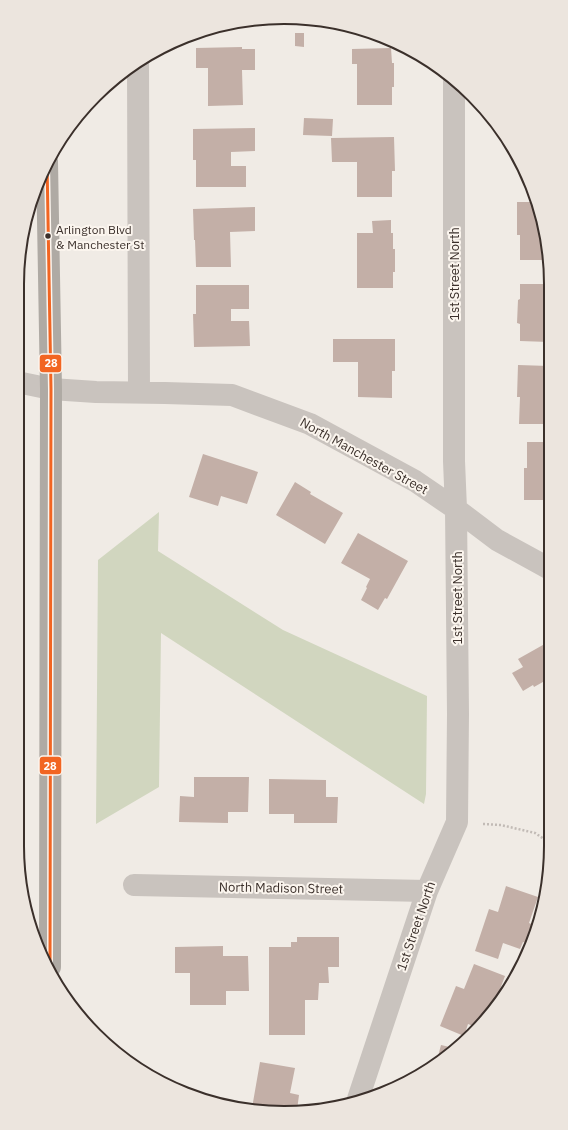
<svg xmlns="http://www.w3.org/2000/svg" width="568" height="1130" viewBox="0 0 568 1130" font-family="'IBM Plex Sans',sans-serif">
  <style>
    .green { fill: #d1d6bf }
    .building { fill: #c3afa7 }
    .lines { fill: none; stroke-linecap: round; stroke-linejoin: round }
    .path { stroke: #c2bbb6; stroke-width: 2.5; stroke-dasharray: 2 2; stroke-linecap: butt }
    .minor { stroke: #c9c3be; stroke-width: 22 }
    .highway { stroke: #afaaa4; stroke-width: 22 }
    .bus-1-casing { stroke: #fbf5ee; stroke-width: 6 }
    .bus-1 { stroke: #f26522; stroke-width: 3 }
    .bus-dot { fill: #3b302b; stroke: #fbf5ee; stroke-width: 1.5 }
    .labels { text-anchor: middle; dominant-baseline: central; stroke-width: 4; stroke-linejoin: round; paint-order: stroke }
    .bus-label { font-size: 12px; fill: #3b302b; stroke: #fbf5ee; text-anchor: start }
    .street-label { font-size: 13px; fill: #3b302b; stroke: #fbf5ee }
    .rim { fill: none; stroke: #3b302b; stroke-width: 2 }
    .line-badge { stroke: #fbf5ee; stroke-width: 1.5 }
    .badge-label { font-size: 11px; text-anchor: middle; font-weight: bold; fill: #fff }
  </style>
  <rect width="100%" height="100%" fill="#f0ebe5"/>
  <path class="green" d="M159,512L158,551L283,630L427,696L426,794L424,804L161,633L159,787L96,824L98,560Z"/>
  <path class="building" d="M277,18H288V25H277Z
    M249,19H255V25H227Z
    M295,33H304V47L295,46Z
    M242,47V49H255V70H242L243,105L208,106V68H196V48Z
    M391,48L392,63H394V87H392V105H357V64H352V49Z
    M304,118L333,119L332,136L303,135Z
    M255,128V151L231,152V166H246V187H196V160H193V129Z
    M394,137L395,171H392V197H357V162H332L331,138Z
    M520,163L529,178H520Z
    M517,202H536L549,249V260H520V235H517Z
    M255,207V231L230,232L231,267H196L195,240H194L193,209Z
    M391,220V233H393V249H395V272H393V288H357V233H373L372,221Z
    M520,284H549V342L520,341V324L517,323L518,300L520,299Z
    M196,285H249V309H231V321H249L250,346L194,347L193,314H196Z
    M333,339H395V371H392V398L358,397V362H333Z
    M518,365L549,366V424H519L520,397H517Z
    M527,442H549V500H524V468H527Z
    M203,454L258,472L247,504L221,496L218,506L189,497Z
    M295,482L311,492L310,494L343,513L325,544L276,515Z
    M358,533L408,561L387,599L385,598L378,610L361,600L367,588L366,587L370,579L341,563Z
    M550,641V678L534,687L533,685L523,691L512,673L523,667L518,659Z
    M194,777H249L248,812H228V823L179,822L180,796L194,797Z
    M269,779L326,780V797H338L337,823H294V814H269Z
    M506,886L538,897L529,923L536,926L530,944L523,942L520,949L503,943L498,959L475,951L489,909L498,912Z
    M297,937H339V967H328L329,983H319L318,1000H305V1035H269V947H291V942H297Z
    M223,946V956H248L249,991H226V1005H190V973H175V947Z
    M474,964L505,976L494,1005L478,1028L468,1024L464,1036L440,1026L456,986L464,989Z
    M441,1045L454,1048L437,1060Z
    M260,1062L295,1068L290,1093L299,1095L297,1110L252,1108Z"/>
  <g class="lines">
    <path class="path" d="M483,824L501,825L535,833L550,843"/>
    <path class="minor" d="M138,62L139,392
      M17,382L51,389L96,392L165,393L232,395L310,424L415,481L456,509L497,540L550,569
      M134,885L427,891
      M358,1099L427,891L457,822L458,714L456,509L454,461V80"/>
    <path class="highway" d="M47,162L51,389L50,967"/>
    <defs>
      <path id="bus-1" d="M47,162L51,389L50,967"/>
    </defs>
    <use href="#bus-1" class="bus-1-casing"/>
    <use href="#bus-1" class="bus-1"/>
  </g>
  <circle class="bus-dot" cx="48" cy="236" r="3.5"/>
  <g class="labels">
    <g class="bus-label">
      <text x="56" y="229">Arlington Blvd<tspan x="56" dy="15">&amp; Manchester St</tspan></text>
    </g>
    <g class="street-label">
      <text transform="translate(454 274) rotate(-90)">1st Street North</text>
      <text transform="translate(364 456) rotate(29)">North Manchester Street</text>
      <text transform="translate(457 598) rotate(-90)">1st Street North</text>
      <text transform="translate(281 888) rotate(1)">North Madison Street</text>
      <text transform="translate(416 926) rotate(-71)">1st Street North</text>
    </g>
  </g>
  <path d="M0 0H568V1130H0ZM284 24H284A260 260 0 0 1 544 284V846A260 260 0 0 1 284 1106H284A260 260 0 0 1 24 846V284A260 260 0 0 1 284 24Z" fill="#ece5de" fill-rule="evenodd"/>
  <path class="rim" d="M284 24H284A260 260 0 0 1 544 284V846A260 260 0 0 1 284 1106H284A260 260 0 0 1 24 846V284A260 260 0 0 1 284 24Z"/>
  <g class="line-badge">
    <rect x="39" y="354" width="23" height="19" rx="4" fill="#f26522"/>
    <rect x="39" y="756" width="23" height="19" rx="4" fill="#f26522"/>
  </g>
  <g class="badge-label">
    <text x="51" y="367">28</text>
    <text x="50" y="770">28</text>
  </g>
</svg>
